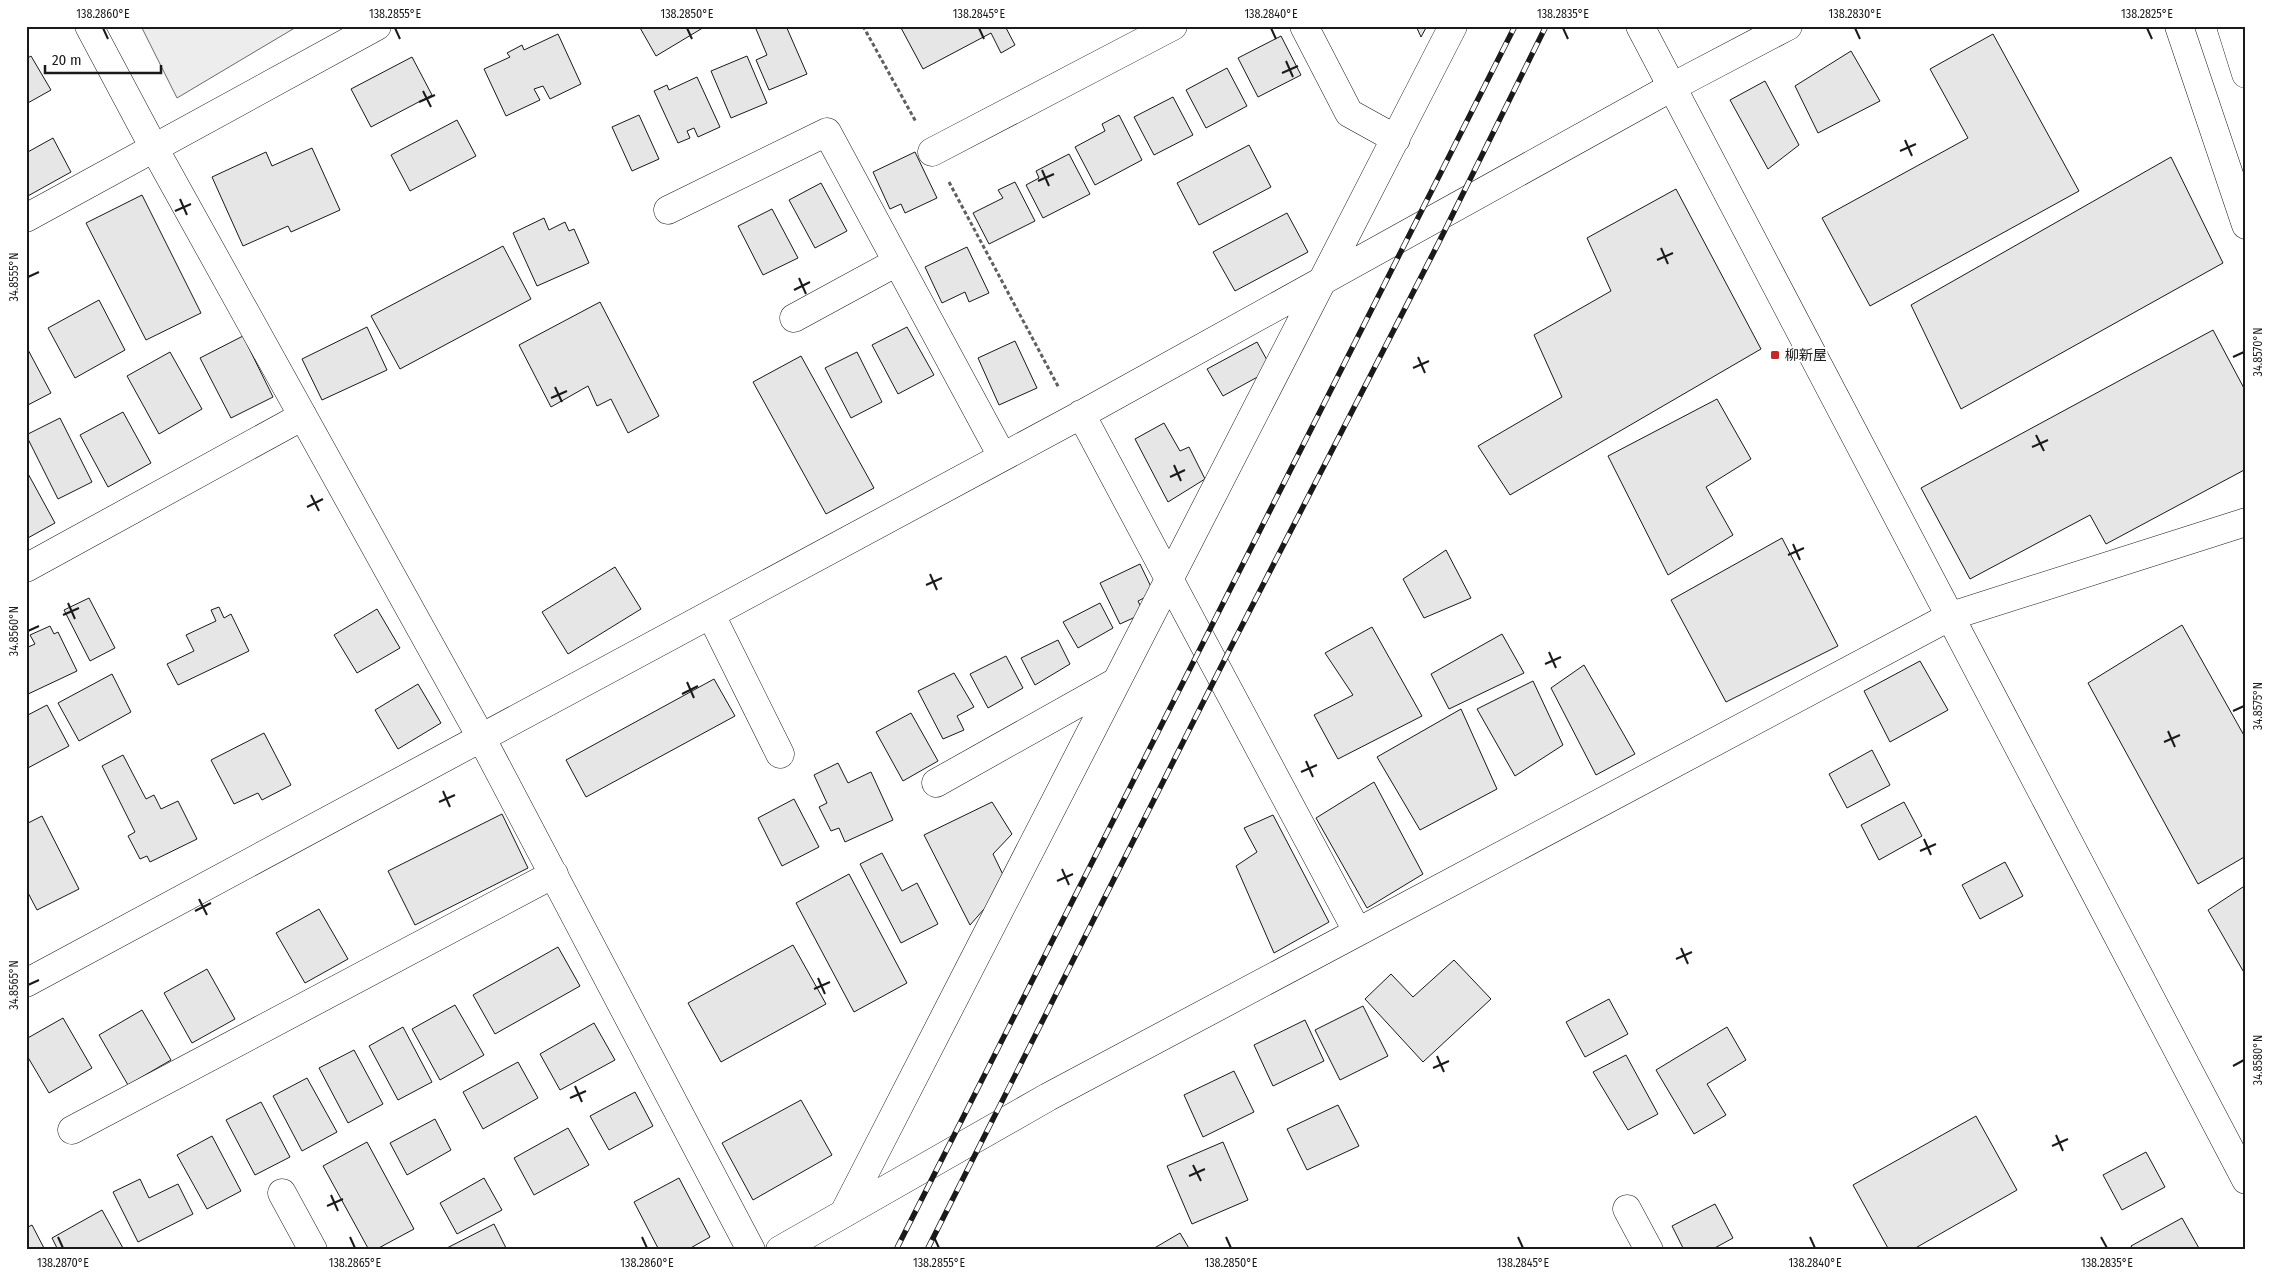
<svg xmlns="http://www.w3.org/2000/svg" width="2272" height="1276" viewBox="0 0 2272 1276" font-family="'Fira Sans Condensed','Noto Sans JP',sans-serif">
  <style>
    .built { fill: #ededed; stroke: #6a6a6a }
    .building { fill: #e6e6e6; stroke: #1a1a1a }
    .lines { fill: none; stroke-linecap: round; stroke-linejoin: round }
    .street-casing { stroke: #1a1a1a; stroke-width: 29 }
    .secondary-casing { stroke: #1a1a1a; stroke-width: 29 }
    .highway-casing { stroke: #1a1a1a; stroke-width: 29 }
    .path { stroke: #5f5f5f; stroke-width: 3; stroke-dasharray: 4 2.5; stroke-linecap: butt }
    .street { stroke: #fff; stroke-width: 28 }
    .secondary { stroke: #fff; stroke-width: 28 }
    .highway { stroke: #fff; stroke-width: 28 }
    .rail-casing { stroke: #1a1a1a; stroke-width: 5.5 }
    .rail { stroke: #fff; stroke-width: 4; stroke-dasharray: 11; stroke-linecap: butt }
    .ticks { fill: none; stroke: #1a1a1a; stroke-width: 2 }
    .poi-dot { fill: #c62828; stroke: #fff; stroke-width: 2 }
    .labels { text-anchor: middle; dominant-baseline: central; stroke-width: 4; stroke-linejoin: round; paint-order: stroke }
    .poi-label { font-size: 14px; fill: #1a1a1a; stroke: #fff; text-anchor: start }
    .neatline { fill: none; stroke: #1a1a1a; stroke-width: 2 }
    .ticks-label { font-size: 12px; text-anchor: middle; fill: #1a1a1a }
  </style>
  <rect width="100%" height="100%" fill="#fff"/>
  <path class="built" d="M141,26H298L177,98Z"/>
  <path class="building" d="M639,26H706L656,56Z
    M763,26H786L807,74L769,90L756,60L767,55L756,29Z
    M900,26H1005L1015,45L1001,53L991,33L923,69Z
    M1416,26H1427L1421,37Z
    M558,34L581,84L550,99L543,86L534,89L540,100L506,116L484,69L510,57L507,53L522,45L524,50Z
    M1993,34L2079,191L1870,306L1822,218L1968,138L1930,69Z
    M1281,36L1301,75L1258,97L1238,58Z
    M1851,51L1880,101L1818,133L1795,86Z
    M31,56L51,90L26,104V59Z
    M747,56L767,103L731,118L711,71Z
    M412,57L432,95L371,127L351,89Z
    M1227,68L1247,106L1206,128L1186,90Z
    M697,77L720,127L698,137L694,128L687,131L690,138L678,143L654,91L667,85L669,90Z
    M1765,81L1799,145L1768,169L1730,100Z
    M1173,97L1193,135L1154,155L1134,117Z
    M639,115L659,159L632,171L612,127Z
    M1119,115L1142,160L1095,185L1075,147L1105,131L1102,124Z
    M457,120L476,156L410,191L391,155Z
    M53,138L71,172L26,197V153Z
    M1249,145L1271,187L1199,225L1177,183Z
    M312,148L340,210L291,232L288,226L243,246L212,177L266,152L272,166Z
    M915,152L937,198L905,213L901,204L890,209L873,172Z
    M1069,154L1090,194L1043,218L1026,185L1039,178L1036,171Z
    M2171,157L2223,263L1961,409L1911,305Z
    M1015,182L1035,221L989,244L973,213L1003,198L998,190Z
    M821,183L847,231L815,248L789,200Z
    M1676,189L1761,349L1510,495L1478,446L1562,397L1534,335L1611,291L1587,238Z
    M142,195L201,313L146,340L86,223Z
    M772,209L798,258L763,275L738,226Z
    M1287,213L1308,252L1235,291L1213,252Z
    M544,218L549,230L565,222L569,231L574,229L589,263L537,286L513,233Z
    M503,246L531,299L400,369L371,316Z
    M967,247L989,293L969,302L965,292L942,303L925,267Z
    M99,300L125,350L75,378L48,328Z
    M600,302L659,416L628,433L611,399L597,406L588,386L551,407L519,345Z
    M367,327L387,370L322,400L302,359Z
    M907,327L934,375L898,394L872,345Z
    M2213,330L2246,392V469L2106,544L2090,515L1970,579L1921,488Z
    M243,336L273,397L231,418L200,358Z
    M1015,341L1037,388L999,405L978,358Z
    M1257,342L1272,369L1223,396L1207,369Z
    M26,346L51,393L26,406Z
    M170,352L202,409L159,434L127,376Z
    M857,352L882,402L851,418L825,368Z
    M801,356L874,488L826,514L753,382Z
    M1717,399L1751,459L1706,487L1733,535L1668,575L1608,456Z
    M123,412L151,463L108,487L80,435Z
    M60,418L92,482L58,499L26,435Z
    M1164,423L1180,451L1189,447L1205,479L1168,502L1135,439Z
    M26,470L55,523L26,539Z
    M1782,538L1838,646L1726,702L1671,600Z
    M1446,550L1471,598L1424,618L1403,579Z
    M1140,564L1154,593L1138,601L1144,613L1120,624L1100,583Z
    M615,567L641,609L568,654L542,612Z
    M89,598L115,648L90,661L64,610Z
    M1100,603L1113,628L1078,648L1063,622Z
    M219,607L224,618L231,614L249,651L178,685L167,664L194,651L186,635L216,621L211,610Z
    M377,609L400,648L357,673L334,635Z
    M2182,625L2246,739V856L2198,884L2088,683Z
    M50,626L54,634L58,632L77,671L26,695V648L35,644L30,635Z
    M1372,627L1422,716L1338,759L1314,715L1353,695L1325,653Z
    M1502,634L1524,673L1449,709L1431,674Z
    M1058,640L1070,664L1035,685L1021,658Z
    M1006,656L1023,688L988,708L970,674Z
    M1920,661L1948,710L1890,742L1864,691Z
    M1584,665L1635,754L1596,775L1551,688Z
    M954,673L974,707L957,716L964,730L943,739L918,691Z
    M112,674L131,712L79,741L58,703Z
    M714,679L735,716L586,797L566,760Z
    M1533,681L1563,745L1515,776L1477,709Z
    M418,684L441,723L398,749L375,710Z
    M47,705L69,746L26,769V716Z
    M1461,709L1497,789L1420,830L1377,757Z
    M911,713L938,761L903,781L876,732Z
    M264,733L291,785L262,800L258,793L234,804L211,760Z
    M1872,750L1890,785L1847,808L1829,774Z
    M123,755L146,799L154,795L161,809L178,801L197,839L150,862L147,856L140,859L128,836L135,832L102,766Z
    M838,763L848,783L871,772L893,820L845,842L839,828L831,831L819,807L827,803L814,775Z
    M1374,782L1423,874L1367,908L1316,818Z
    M794,799L819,847L782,866L758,818Z
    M992,802L1012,834L993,854L1007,883L970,925L924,835Z
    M1904,802L1922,836L1879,860L1861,825Z
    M502,814L528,868L415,925L388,871Z
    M1273,815L1329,922L1274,953L1236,866L1257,852L1244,828Z
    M42,816L79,889L37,910L26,889V824Z
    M882,853L902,891L917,883L938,924L901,943L860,864Z
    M2005,862L2023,896L1980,919L1962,885Z
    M849,874L907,983L854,1012L796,903Z
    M2246,885V976L2208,910Z
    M319,909L348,959L305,983L276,933Z
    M793,945L826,1004L721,1062L688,1003Z
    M558,947L580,986L495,1034L473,995Z
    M1454,960L1491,999L1423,1062L1365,999L1391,974L1413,997Z
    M207,969L235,1019L192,1043L164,993Z
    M1609,999L1628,1034L1585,1057L1566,1022Z
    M455,1005L484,1055L440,1080L412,1029Z
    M1363,1006L1388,1056L1340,1080L1315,1030Z
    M142,1010L171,1060L128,1085L99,1035Z
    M63,1018L92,1068L49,1093L26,1054V1039Z
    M1305,1020L1324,1061L1273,1086L1254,1045Z
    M594,1023L615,1060L560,1090L540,1054Z
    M403,1027L432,1082L398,1100L369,1046Z
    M1727,1027L1746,1060L1707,1084L1726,1115L1694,1134L1656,1070Z
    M354,1050L383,1104L348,1123L319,1068Z
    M1626,1055L1658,1114L1628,1130L1593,1072Z
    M518,1062L538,1098L483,1129L463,1092Z
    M1234,1071L1254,1112L1203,1137L1184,1095Z
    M307,1078L337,1132L302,1151L273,1096Z
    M635,1092L653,1126L609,1150L590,1116Z
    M801,1100L832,1155L753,1200L722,1143Z
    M261,1102L290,1157L255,1175L226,1120Z
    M1338,1105L1359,1146L1307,1170L1287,1129Z
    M1976,1116L2017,1190L1912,1250H1889L1853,1185Z
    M435,1119L451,1150L407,1175L390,1143Z
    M568,1128L589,1165L534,1195L514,1158Z
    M212,1136L241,1191L207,1209L177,1155Z
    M367,1142L414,1229L375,1250H369L323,1166Z
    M1223,1142L1248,1200L1192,1224L1167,1166Z
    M2146,1152L2165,1187L2122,1210L2103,1175Z
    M484,1178L502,1210L457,1234L440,1203Z
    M679,1178L710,1237L687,1250H659L634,1202Z
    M140,1179L149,1198L178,1184L193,1214L138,1242L113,1192Z
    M1715,1204L1733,1238L1711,1250H1684L1672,1226Z
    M102,1210L124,1250H58L52,1238Z
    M2182,1218L2200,1250H2133L2131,1246Z
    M494,1224L507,1250H443Z
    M32,1225L45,1250H26V1228Z
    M1180,1233L1190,1250H1151Z"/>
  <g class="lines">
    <defs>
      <path id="street" d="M89,26L154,148L482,739L751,1250
        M1304,26L1349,113L1396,139
        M2179,26L2246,225
        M932,152L1173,26
        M668,210L827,132L1002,456
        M26,218L377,26
        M794,318L897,262
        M1081,414L1357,931
        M26,568L303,416
        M711,615L780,754
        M936,783L1116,682
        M26,983L1075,418L1672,87L1788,26
        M72,1130L554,874
        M282,1193L313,1250
        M1627,1209L1649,1250
        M844,1213L1453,26
        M780,1250L1048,1097L1951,616L2246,522"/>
      <path id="secondary" d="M1640,26L2246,1180"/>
      <path id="highway" d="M2231,26L2246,74"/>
    </defs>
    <use href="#street" class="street-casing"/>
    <use href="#secondary" class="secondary-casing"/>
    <use href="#highway" class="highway-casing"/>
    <path class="path" d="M863,26L916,122
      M949,182L1059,388"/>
    <use href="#street" class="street"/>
    <use href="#secondary" class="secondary"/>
    <use href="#highway" class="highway"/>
    <defs>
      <path id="rail" d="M896,1250L1515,26
        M927,1250L1230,649L1439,242L1546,26"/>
    </defs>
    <use href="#rail" class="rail-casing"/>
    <use href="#rail" class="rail"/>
  </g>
  <path class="ticks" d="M103,28L108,39M395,28L400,39M687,28L692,39M979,28L984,39M1271,28L1276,39M1563,28L1568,39M1855,28L1860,39M2147,28L2152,39M1286,61L1293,77M1282,73L1298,66M423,91L431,107M419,102L435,95M1905,140L1912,156M1900,151L1916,144M1042,170L1049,186M1038,181L1054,174M180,199L187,215M175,211L191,204M1661,248L1668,264M1657,260L1673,253M28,277L39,272M799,278L806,294M794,290L810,282M1418,357L1425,373M2233,357L2244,352M1413,368L1429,361M555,387L562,402M551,398L567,391M2036,435L2044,451M2032,447L2048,440M1174,465L1181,481M1170,477L1185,470M311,495L319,511M307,507L323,499M1793,544L1800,560M1788,555L1804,548M930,574L937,590M926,585L942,578M68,603L75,619M63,615L79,608M28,631L39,626M1549,652L1556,668M1545,664L1561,657M687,682L694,698M682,694L698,686M2233,711L2244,706M2168,731L2175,747M2164,742L2180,735M1306,761L1313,777M1301,772L1317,765M443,791L450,807M439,802L455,795M1924,839L1931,855M1920,851L1936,844M1062,869L1069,885M1057,881L1073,874M199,899L207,915M195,911L211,903M1681,948L1688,964M1676,959L1692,952M818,978L825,994M28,985L39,980M814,989L830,982M1437,1056L1444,1072M2233,1066L2244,1060M1433,1068L1449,1061M575,1086L582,1102M570,1098L586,1091M2056,1135L2063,1151M2052,1146L2068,1139M1193,1165L1201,1181M1189,1176L1205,1169M331,1195L338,1211M327,1206L343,1199M58,1237L63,1248M350,1237L355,1248M642,1237L647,1248M934,1237L939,1248M1226,1237L1231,1248M1518,1237L1523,1248M1810,1237L1815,1248M2101,1237L2107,1248"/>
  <rect class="poi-dot" x="1770" y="350" width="10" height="10" rx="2.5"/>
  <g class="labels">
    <g class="poi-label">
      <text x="1785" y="355">柳新屋</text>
    </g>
  </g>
  <rect width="2272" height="1276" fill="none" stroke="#ffffff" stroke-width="55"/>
  <path d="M45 65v8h116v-8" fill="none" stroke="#1a1a1a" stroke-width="2.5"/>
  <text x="52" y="65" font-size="15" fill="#1a1a1a" stroke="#ffffff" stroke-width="4" paint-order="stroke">20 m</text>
  <rect x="28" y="28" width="2216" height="1220" class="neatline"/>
  <g class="ticks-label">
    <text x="103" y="18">138.2860°E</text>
    <text x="395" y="18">138.2855°E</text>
    <text x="687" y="18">138.2850°E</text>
    <text x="979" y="18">138.2845°E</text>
    <text x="1271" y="18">138.2840°E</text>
    <text x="1563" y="18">138.2835°E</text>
    <text x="1855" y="18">138.2830°E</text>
    <text x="2147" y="18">138.2825°E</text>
    <text transform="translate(14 277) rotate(-90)" y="4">34.8555°N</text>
    <text transform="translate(2258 352) rotate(-90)" y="4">34.8570°N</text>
    <text transform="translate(14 631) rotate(-90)" y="4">34.8560°N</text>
    <text transform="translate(2258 706) rotate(-90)" y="4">34.8575°N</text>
    <text transform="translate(14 985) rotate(-90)" y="4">34.8565°N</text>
    <text transform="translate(2258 1060) rotate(-90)" y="4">34.8580°N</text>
    <text x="63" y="1267">138.2870°E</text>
    <text x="355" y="1267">138.2865°E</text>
    <text x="647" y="1267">138.2860°E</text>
    <text x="939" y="1267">138.2855°E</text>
    <text x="1231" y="1267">138.2850°E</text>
    <text x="1523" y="1267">138.2845°E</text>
    <text x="1815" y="1267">138.2840°E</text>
    <text x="2107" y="1267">138.2835°E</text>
  </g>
</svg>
